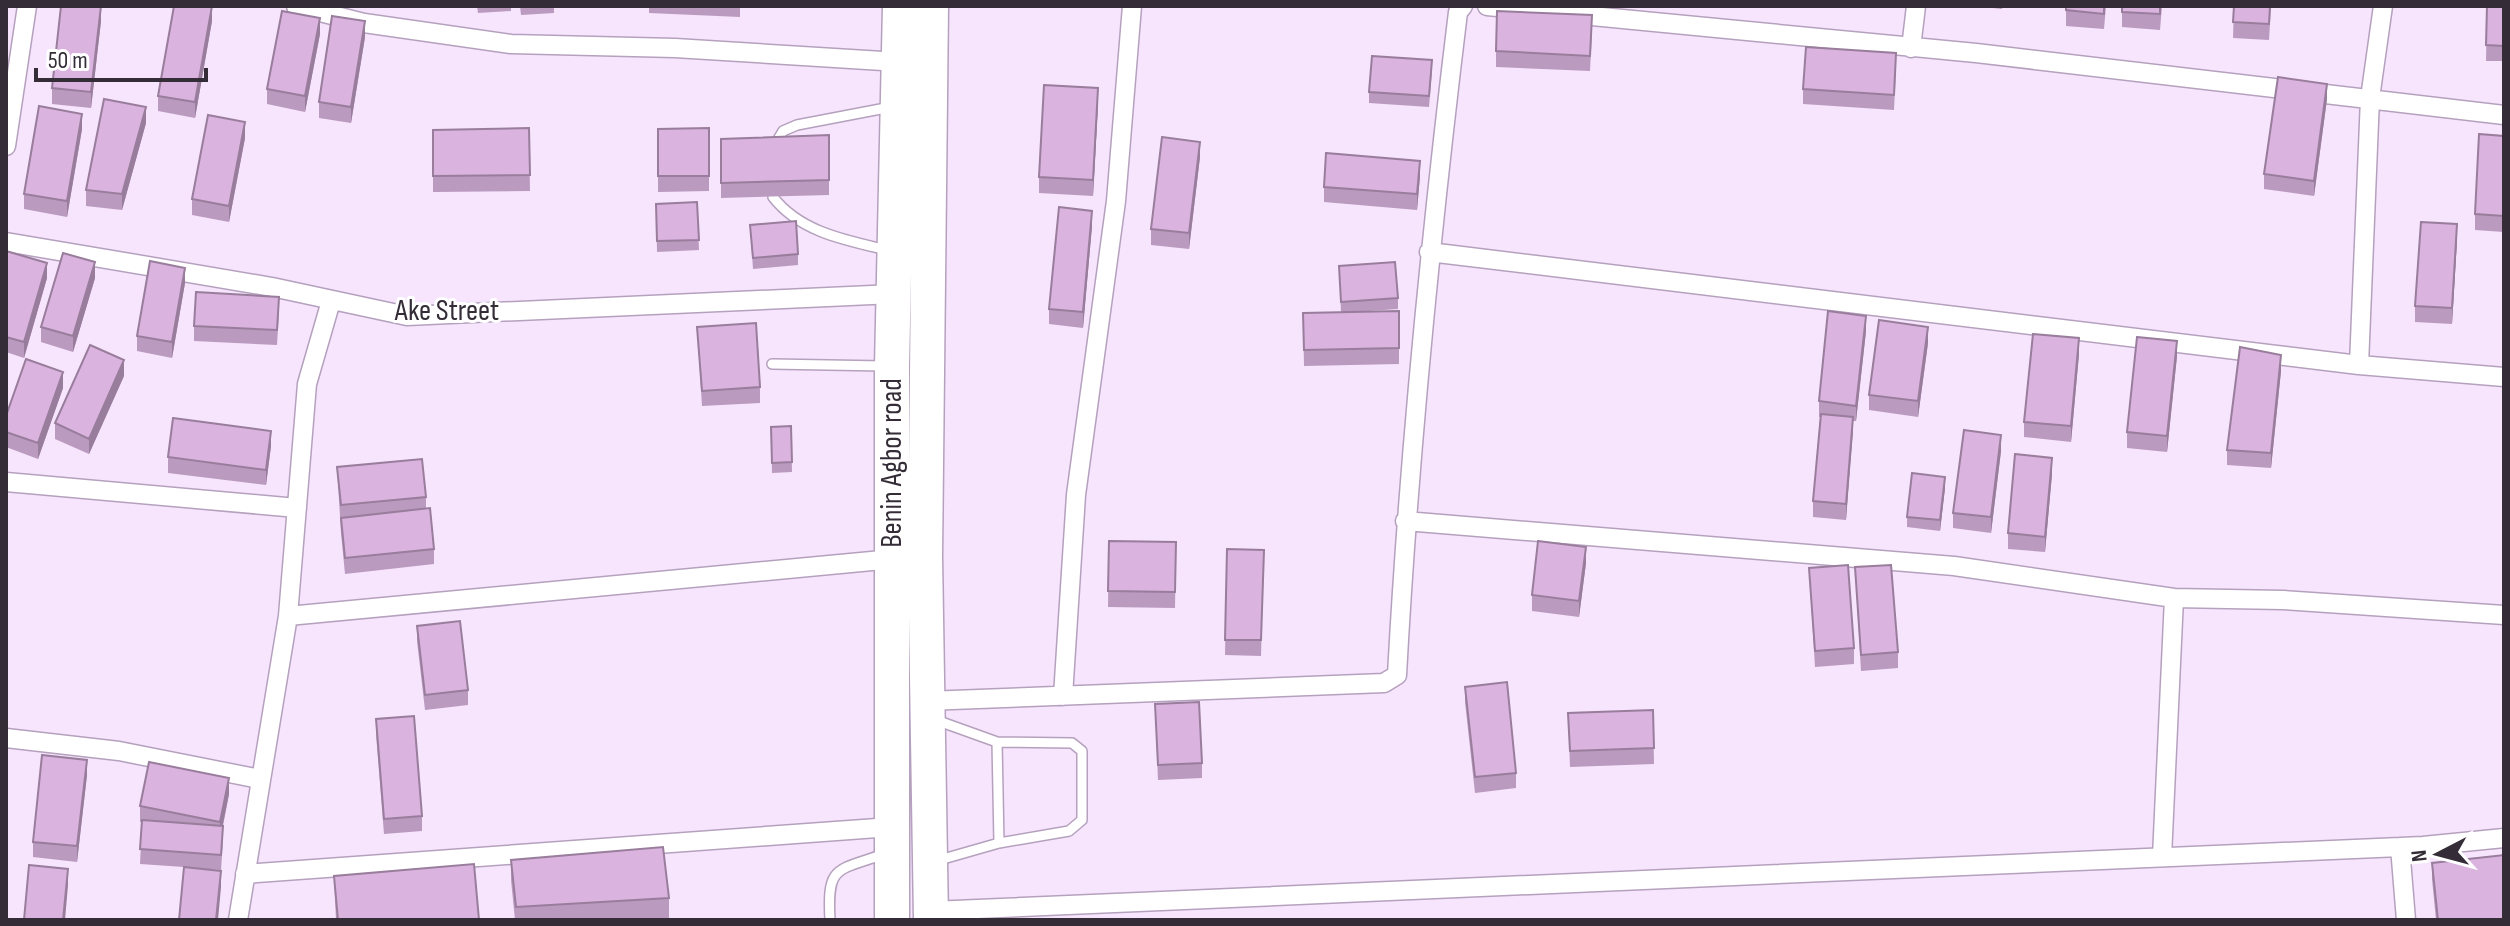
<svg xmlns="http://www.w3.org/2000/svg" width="2510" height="926" viewBox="0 0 2510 926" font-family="'Sofia Sans Condensed',sans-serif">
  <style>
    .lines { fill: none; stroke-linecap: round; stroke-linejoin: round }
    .lane-casing { stroke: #b5a1be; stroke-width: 12 }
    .street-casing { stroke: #b5a1be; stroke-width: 21 }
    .highway-casing { stroke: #b5a1be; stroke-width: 37 }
    .lane { stroke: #fff; stroke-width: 9 }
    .street { stroke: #fff; stroke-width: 18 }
    .highway { stroke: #fff; stroke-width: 34 }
    .wall { fill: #bb9ac0 }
    .shaded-wall { fill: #997d9c }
    .building { fill: #dab3df; stroke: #997d9c; stroke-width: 2 }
    .labels { text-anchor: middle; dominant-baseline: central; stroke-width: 6; stroke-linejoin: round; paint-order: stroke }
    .street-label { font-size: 30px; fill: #342c37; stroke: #fff }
  </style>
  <rect width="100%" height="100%" fill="#f6e5fd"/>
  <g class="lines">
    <defs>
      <path id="lane" d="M774,146L783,131L797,125L891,107
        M773,197C800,232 845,240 887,250
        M772,364L884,366
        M933,719L997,742L999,843L936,861
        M997,742L1072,743L1082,751V820L1069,831L999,843
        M830,920C827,865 836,871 884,854"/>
      <path id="street" d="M296,6L364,23L511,44L675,48L899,62
        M1487,6L1976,53L2504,115
        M1911,48L1916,6
        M6,146L27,6
        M6,242L272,287L407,316L894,294
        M1429,252L2359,365L2504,377
        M2359,365L2370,98L2383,6
        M6,482L297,508
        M1405,521L1954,566L2174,598L2283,600L2504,615
        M288,616L893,559
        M1063,696L1076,495L1116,201L1132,6
        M926,701L1384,683L1397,675C1409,453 1431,233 1458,12L1463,6
        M6,738L119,751L260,779
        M2400,847L2406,920
        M2162,857L2174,598
        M245,874L891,827
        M931,911L2423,846L2504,838
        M238,920L288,616L307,384L331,301"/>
      <path id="highway" d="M892,920V366L900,6
        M931,920L925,556L931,6"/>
    </defs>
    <use href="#lane" class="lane-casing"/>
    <use href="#street" class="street-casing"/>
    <use href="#highway" class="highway-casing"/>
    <use href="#lane" class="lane"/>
    <use href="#street" class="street"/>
    <use href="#highway" class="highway"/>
  </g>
  <path class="wall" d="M477,6H511V11L478,13Z
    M520,6H554V13L521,15Z
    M649,6H740V17L649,13Z
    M1974,6H2002V9Z
    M2066,6H2106L2104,29L2066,26Z
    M2122,6H2162L2160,30L2122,27Z
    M2234,6H2271L2269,40L2233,38Z
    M2487,6H2504V61H2486Z
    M101,21L91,108L52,104V88Z
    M212,21L195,118L158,111V96Z
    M1592,31L1590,71L1496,67V51Z
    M320,34L305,112L267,104V89Z
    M365,37L351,123L319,118V102Z
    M1896,69L1894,110L1803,104V89Z
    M1432,71L1429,107L1369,103V92Z
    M2327,99L2314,196L2264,189V174Z
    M1098,104L1093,196L1039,193V177Z
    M146,123L122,210L86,206V190Z
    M529,128L530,191L433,192V130Z
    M709,128V191L658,192V129Z
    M82,129L67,217L24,209V194Z
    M829,135V195L721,198V139Z
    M2504,136V232L2475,230V214Z
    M245,138L229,222L192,215V199Z
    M1200,157L1189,249L1151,245V229Z
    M1420,176L1417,210L1324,202V187Z
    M697,202L699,250L657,252L656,204Z
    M750,225L798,254V265L753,269Z
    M1092,226L1083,328L1049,324V309Z
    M2457,240L2452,324L2415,322V306Z
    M6,251L47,278L24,358L6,352Z
    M1339,266L1398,298V309L1354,312L1399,348V364L1304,366L1303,313L1341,312Z
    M95,278L73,352L41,342V327Z
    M185,283L172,358L137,351V336Z
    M279,312L277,345L194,341V326Z
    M697,327L760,387V403L702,406Z
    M1866,331L1856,421H1853L1846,520L1813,517V501L1820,417H1819V401Z
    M1928,343L1918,417L1869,410V395Z
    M2079,354L2071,442L2024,437V422Z
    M2177,356L2167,452L2127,448V432Z
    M2281,371L2271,468L2227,465V450Z
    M124,376L89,454L55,439V423Z
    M63,388L38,459L6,447V416Z
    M791,426L792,472L772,473L771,427Z
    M271,446L266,485L168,473V457Z
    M2001,451L1991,533L1953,528V513Z
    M337,467L426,497V509L434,549V564L345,574L341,533Z
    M2052,474L2045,552L2008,549V533Z
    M1945,488L1940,531L1907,527V517Z
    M1109,541L1176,542L1175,608L1108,607Z
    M1227,549L1264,550L1261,656L1225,655Z
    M1586,563L1579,617L1532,611V595Z
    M1855,567L1898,652V668L1861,671Z
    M1809,568L1854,648V664L1815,667Z
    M417,626L468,690V705L425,710L417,641Z
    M1465,687L1516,773V788L1475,793L1465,702Z
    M1155,704L1202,763V778L1158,780Z
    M1653,710L1654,764L1570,767L1568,713Z
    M376,719L422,816V831L384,834L376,734Z
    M87,775L77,862L33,857V842Z
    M229,794L223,826V841L221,870L193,868L221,887L184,867L140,864L142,822H140V806Z
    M511,860L669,898V918L636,920H515L511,880Z
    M2432,863L2504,920H2436L2432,879Z
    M334,876L479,920H336Z"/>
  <path class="shaded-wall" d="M101,6V21L91,108V92Z
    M212,6V21L195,118V102Z
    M320,18V34L305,112V96Z
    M365,21V37L351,123V107Z
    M2327,84V99L2314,196V181Z
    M1098,88V104L1093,196V180Z
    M146,107V123L122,210V194Z
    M82,114V129L67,217V201Z
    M245,122V138L229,222V206Z
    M1200,142V157L1189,249V233Z
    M1420,161V176L1417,210V194Z
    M1092,211V226L1083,328V312Z
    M2457,224V240L2452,324V308Z
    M95,262V278L73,352V336Z
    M47,263V278L24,358V342Z
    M185,268V283L172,358V342Z
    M1866,316V331L1856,421V406Z
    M1928,327V343L1918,417V401Z
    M2079,338V354L2071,442V426Z
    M2177,341V356L2167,452V436Z
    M2281,355V371L2271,468V453Z
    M124,360V376L89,454V439Z
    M63,372V388L38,459V443Z
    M1853,417V432L1846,520V504Z
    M271,431V446L266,485V470Z
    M2001,435V451L1991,533V517Z
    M2052,458V474L2045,552V537Z
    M1945,477V488L1940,531V520Z
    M1586,547V563L1579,617V601Z
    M87,760V775L77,862V846Z
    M229,778V794L220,838V822Z
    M68,869V885L65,920H63Z
    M221,871V887L218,920H216Z"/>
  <path class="building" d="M61,6H101L91,92L52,88Z
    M174,6H212L195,102L158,96Z
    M2066,6H2104V14L2066,10Z
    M2122,6H2160V14L2122,12Z
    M2234,6H2270L2269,24L2233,22Z
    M2487,6H2504V46L2486,45Z
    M282,11L320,18L305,96L267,89Z
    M1497,11L1592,15L1590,56L1496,51Z
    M332,16L365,21L351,107L319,102Z
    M1806,47L1896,53L1894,95L1803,89Z
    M1372,56L1432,60L1429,96L1369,92Z
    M2278,77L2327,84L2314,181L2264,174Z
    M1044,85L1098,88L1093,180L1039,177Z
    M104,99L146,107L122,194L86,190Z
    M39,106L82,114L67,201L24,194Z
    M208,115L245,122L229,206L192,199Z
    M529,128L530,175L433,176V130Z
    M709,128V176H658V129Z
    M2479,134L2504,136V216L2475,214Z
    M829,135V180L721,183V139Z
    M1162,137L1200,142L1189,233L1151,229Z
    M1326,153L1420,161L1417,194L1324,187Z
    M697,202L699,240L657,241L656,204Z
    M1059,207L1092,211L1083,312L1049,309Z
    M796,221L798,254L753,258L750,225Z
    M2421,222L2457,224L2452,308L2415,306Z
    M6,251L47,263L24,342L6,337Z
    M63,253L95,262L73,336L41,327Z
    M150,261L185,268L172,342L137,336Z
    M1395,262L1398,298L1341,302L1339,266Z
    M196,292L279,297L277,330L194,326Z
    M1399,311V348L1304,350L1303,313Z
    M1828,311L1866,316L1856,406L1819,401Z
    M1879,320L1928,327L1918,401L1869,395Z
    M756,323L760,387L702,391L697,327Z
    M2033,334L2079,338L2071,426L2024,422Z
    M2137,337L2177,341L2167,436L2127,432Z
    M90,345L124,360L89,439L55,423Z
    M2240,347L2281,355L2271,453L2227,450Z
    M26,359L63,372L38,443L6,432V416Z
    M1821,414L1853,417L1846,504L1813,501Z
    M173,418L271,431L266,470L168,457Z
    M791,426L792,462L772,463L771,427Z
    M1964,430L2001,435L1991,517L1953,513Z
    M2015,454L2052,458L2045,537L2008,533Z
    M422,459L426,497L341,505L337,467Z
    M1912,473L1945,477L1940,520L1907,517Z
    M430,508L434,549L345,558L341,518Z
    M1109,541L1176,542L1175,592L1108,591Z
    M1538,541L1586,547L1579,601L1532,595Z
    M1227,549L1264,550L1261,640H1225Z
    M1848,565L1854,648L1815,651L1809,568Z
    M1891,565L1898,652L1861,655L1855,567Z
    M460,621L468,690L425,695L417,626Z
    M1507,682L1516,773L1475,777L1465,687Z
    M1199,702L1202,763L1158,765L1155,704Z
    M1653,710L1654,748L1570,751L1568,713Z
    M414,716L422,816L384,819L376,719Z
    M42,755L87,760L77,846L33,842Z
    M149,762L229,778L220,822L140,806Z
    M142,820L223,826L221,855L140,849Z
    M663,847L669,898L516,907L511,860Z
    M2504,855V920H2438L2432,863Z
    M474,864L479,920H338L334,876Z
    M29,865L68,869L63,920H24Z
    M184,867L221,871L216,920H179Z"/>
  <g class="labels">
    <g class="street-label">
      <text x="447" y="311">Ake Street</text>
      <text transform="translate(892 463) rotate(-90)">Benin Agbor road</text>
    </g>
  </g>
  <rect width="2510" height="926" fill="none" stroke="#342c37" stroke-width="16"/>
  <g transform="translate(2438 854) rotate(264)" stroke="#ffffff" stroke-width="6" paint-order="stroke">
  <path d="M0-6L14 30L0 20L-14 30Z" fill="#342c37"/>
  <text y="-12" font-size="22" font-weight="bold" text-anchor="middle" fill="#342c37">N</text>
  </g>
  <path d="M36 68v12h170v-12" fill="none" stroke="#342c37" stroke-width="4"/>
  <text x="48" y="68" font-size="24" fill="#342c37" stroke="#ffffff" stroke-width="6" paint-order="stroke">50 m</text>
</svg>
